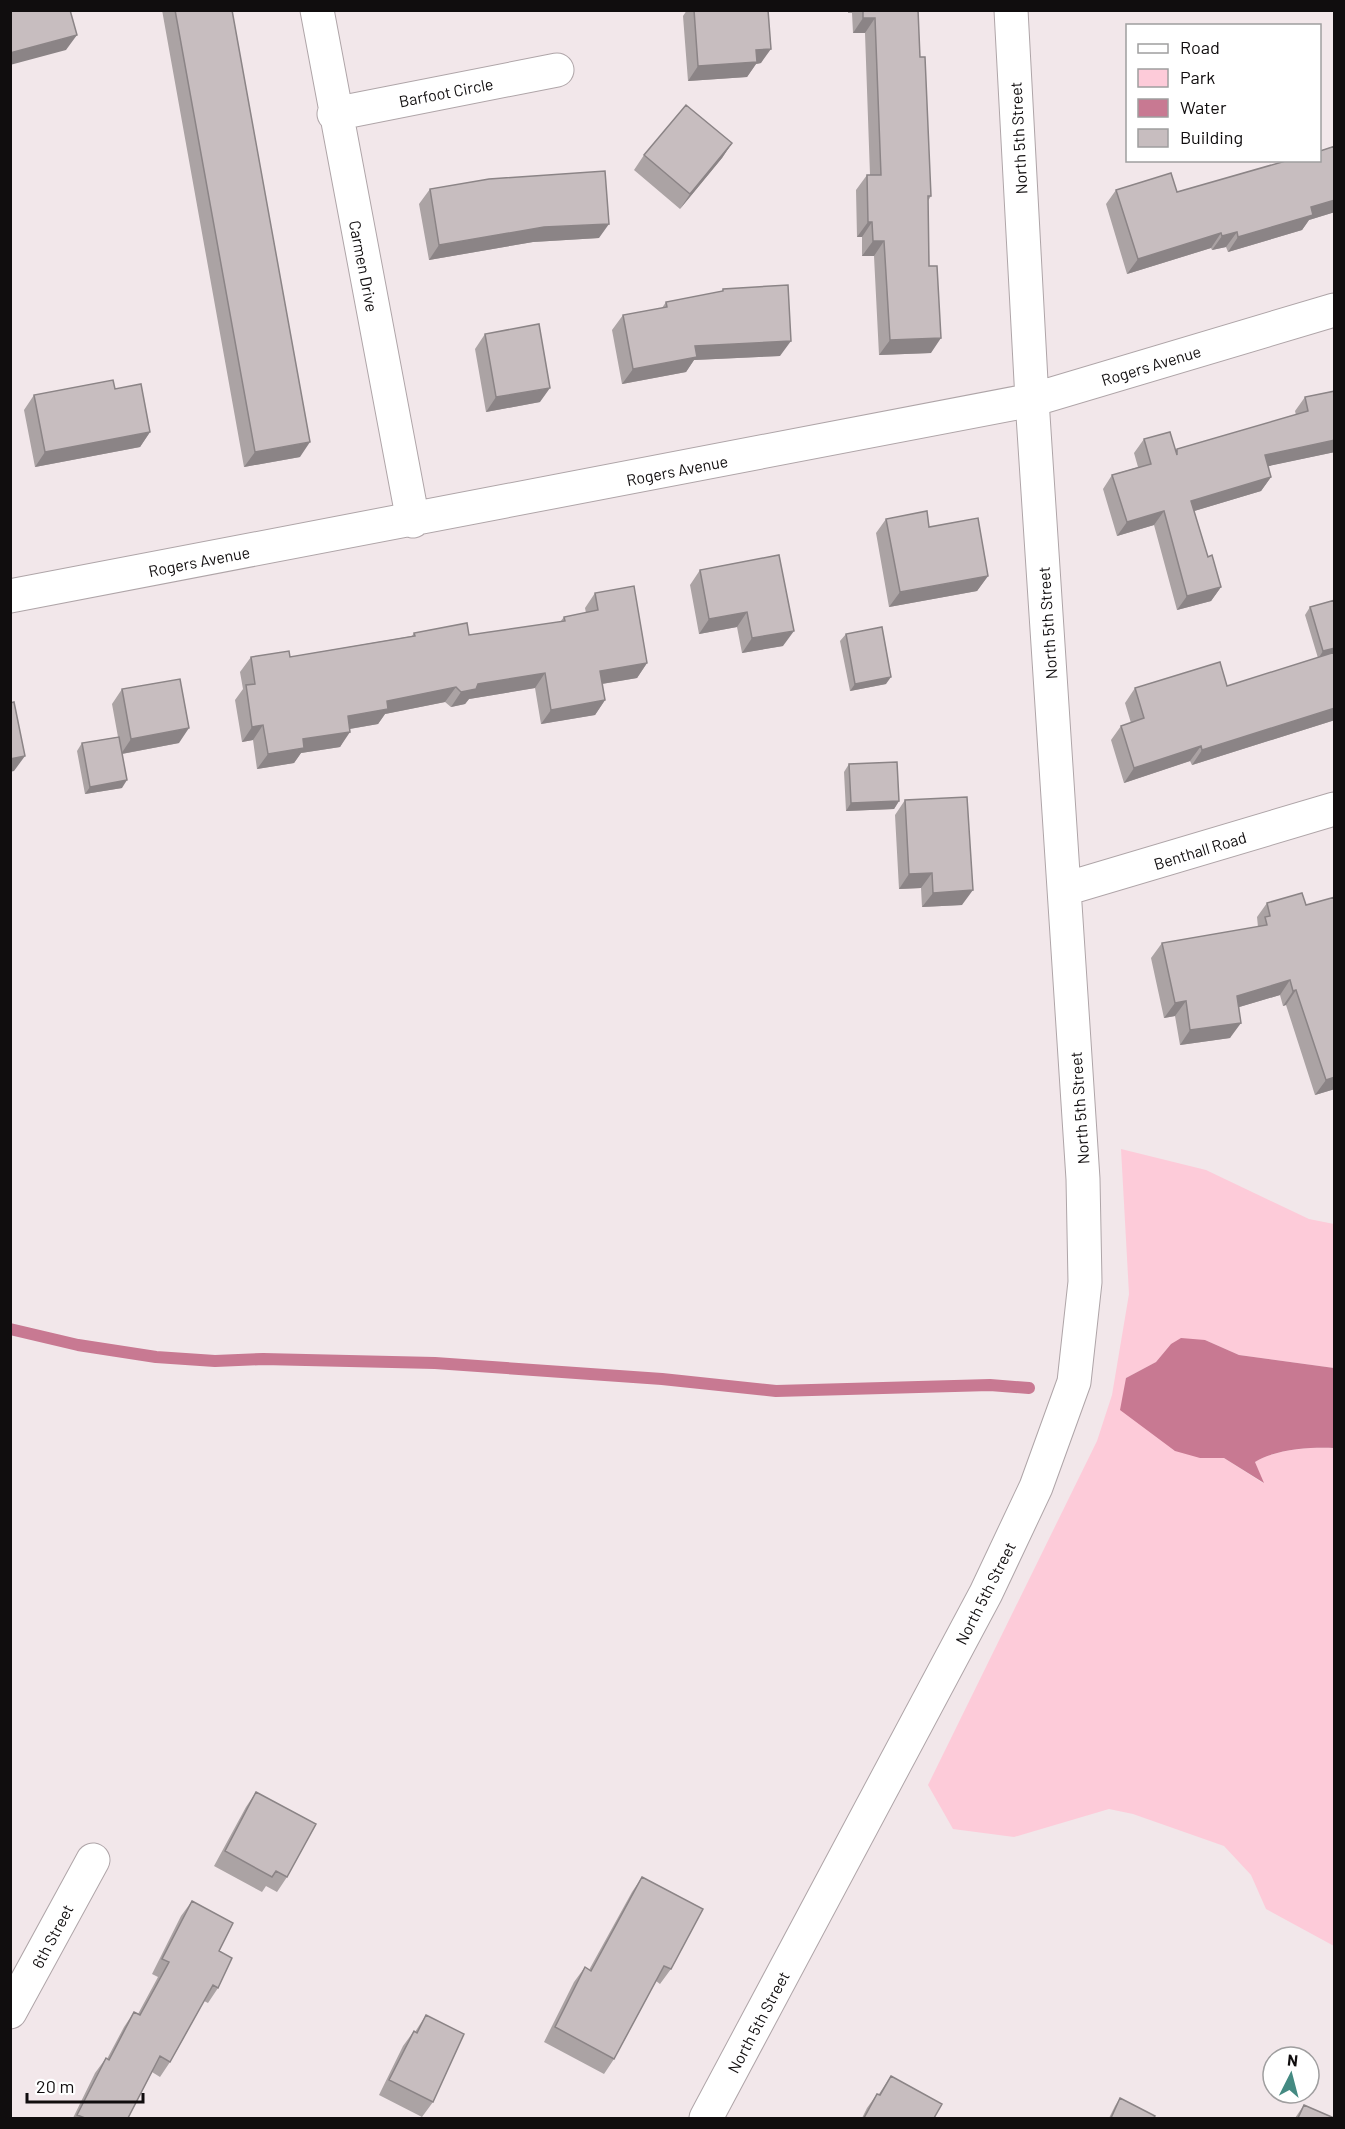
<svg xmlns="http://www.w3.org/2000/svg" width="1345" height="2129" viewBox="0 0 1345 2129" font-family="Barlow,sans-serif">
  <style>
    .green { fill: #fdcbd9 }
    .water { fill: #c87992 }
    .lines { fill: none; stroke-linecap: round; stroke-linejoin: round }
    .stream { stroke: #c87992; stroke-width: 12 }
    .minor-casing { stroke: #afa5a8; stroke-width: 35 }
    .minor { stroke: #fff; stroke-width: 33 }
    .wall { fill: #aba3a4 }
    .shaded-wall { fill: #8b8486 }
    .building { fill: #c7bdbf; stroke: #8b8486; stroke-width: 1.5 }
    .labels { text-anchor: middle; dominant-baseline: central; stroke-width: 4.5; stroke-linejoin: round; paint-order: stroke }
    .street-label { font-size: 16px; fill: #100d0e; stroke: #fff }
  </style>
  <rect width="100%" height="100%" fill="#f2e7ea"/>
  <path class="green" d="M1121,1149L1206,1170L1309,1219L1334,1224V1368L1239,1355L1205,1340L1171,1344L1156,1362L1126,1378L1200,1458H1224L1263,1483L1255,1462C1277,1449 1309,1447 1334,1448V1946L1266,1909L1251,1875L1224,1846L1133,1814L1109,1809L1014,1837L953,1829L928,1785L1097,1441L1112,1395L1129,1294Z"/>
  <path class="water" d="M1181,1338L1205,1340L1239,1355L1334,1368V1448C1310,1447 1276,1449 1255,1462L1264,1483L1224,1458H1200L1175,1451L1120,1410L1126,1378L1156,1362L1171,1344Z"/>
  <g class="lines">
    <path class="stream" d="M10,1329L78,1345L156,1357L215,1361L263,1359L435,1363L662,1379L776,1391L990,1385L1029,1388"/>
    <defs>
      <path id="minor" d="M317,10L413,521
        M334,114L557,70
        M10,596L1032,400L1334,310
        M1065,889L1334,809
        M10,2012L93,1860
        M706,2118L986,1593L1036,1487L1074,1382L1085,1282L1083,1179L1032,400L1011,10"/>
    </defs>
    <use href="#minor" class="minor-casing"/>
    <use href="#minor" class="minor"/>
  </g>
  <path class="wall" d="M162,10H232L300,457L244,467Z
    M687,10H768L761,63L756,64L747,77L688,81L683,16Z
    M848,10H918L920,57L931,196L928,201L931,353L879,355L874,256H862V237H857L856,190L867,175H870L865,33H853L852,13H848Z
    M732,143L722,158L680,209L634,170L644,155Z
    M1335,146V212L1309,220L1302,230L1228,252L1226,247L1212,250L1211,248L1127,274L1106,204L1116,190L1177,192L1264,168Z
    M430,189L599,238L533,242L429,260L419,204Z
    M723,289L780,356L694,360L686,372L622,384L612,330L623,315L662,308L666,302L721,292Z
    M485,334L540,402L486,412L475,349Z
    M115,389L150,432L140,447L35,467L24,410L34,395Z
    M1335,391V452L1268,466L1271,477L1261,491L1194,511L1208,557L1221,587L1211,601L1177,610L1154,525L1117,536L1103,489L1112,475L1138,467L1134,453L1144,439L1176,451L1177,449L1296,415L1295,411L1305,397Z
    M886,519L929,527L988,576L977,591L889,607L876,533Z
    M779,555L783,646L742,653L737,627L699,634L690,585L700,570Z
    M595,593L647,663L637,678L602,684L605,700L595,715L541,724L535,688L469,699L465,704L451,707L445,702L385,714L378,724L350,729L340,747L301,753L294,763L257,769L253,740L242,742L235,700L243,689L240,672L251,657H290L412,636L414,633L469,635L560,622L564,617L586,613L585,608Z
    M1335,600V720L1192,765L1190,761L1124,783L1111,740L1121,726L1131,723L1125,703L1135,688L1227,686L1318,658L1305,615L1310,607Z
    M846,634L886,684L850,691L840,641Z
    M122,689L179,743L122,754V788L85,794L77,751L82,743L118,737L112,704Z
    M849,764L899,801L894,809L846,811L844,772Z
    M905,800L962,905L922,907L921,888L899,889L895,815Z
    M1267,903L1335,1089L1315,1095L1286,1005L1283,1006L1280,995L1239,1007L1230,1038L1180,1045L1175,1016L1164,1018L1151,958L1162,943L1258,927L1257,917Z
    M256,1792L287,1877L277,1892L266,1886L262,1892L214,1866L246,1807Z
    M642,1877L671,1969L660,1984L656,1981L614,2059L604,2074L544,2042L574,1982L585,1967L589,1970L632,1892Z
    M192,1901L219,1951L218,1988L208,2003L204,2001L170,2062L160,2077L152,2072L128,2118H73L95,2073L106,2058L107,2059L124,2027L134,2012L138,2014L158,1977L152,1974L181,1916Z
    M426,2015L433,2102L422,2117L379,2095L403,2046L414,2031L415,2032Z
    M891,2076L934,2118H862L867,2108L877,2094H879Z
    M1120,2098L1153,2118H1109L1115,2106Z
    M1304,2105L1334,2118H1295Z"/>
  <path class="shaded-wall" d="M863,18H875L865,33H853Z
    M77,35L66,50L10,65V53Z
    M771,49L761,63L756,64L747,77L688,81L698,66L756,50Z
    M732,143L722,158L680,209L690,194Z
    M1335,200V212L1309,220L1302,230L1228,252L1238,237L1311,207Z
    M868,222H872L862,237H857Z
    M609,224L599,238L533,242L429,260L439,245L544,227Z
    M1237,232L1226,247L1212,250L1222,236Z
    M1221,233L1211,248L1127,274L1138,259Z
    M873,241H884L874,256H862Z
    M941,338L931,353L879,355L890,340Z
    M791,341L780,356L694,360L686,372L622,384L633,369L695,346Z
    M550,388L540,402L486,412L496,397Z
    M150,432L140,447L35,467L45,452Z
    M1335,440V452L1255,469L1265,455Z
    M310,442L300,457L244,467L255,452Z
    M1271,477L1261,491L1181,515L1191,501Z
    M1164,511L1154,525L1117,536L1127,522Z
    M988,576L977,591L889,607L900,592Z
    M1221,587L1211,601L1177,610L1187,596Z
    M747,612L737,627L699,634L709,619Z
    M794,631L783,646L742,653L752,638Z
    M1335,648V654L1318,659L1323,651Z
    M647,663L637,678L589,686L600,671Z
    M545,673L535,688L469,699L465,704L451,707L461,692L478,684Z
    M891,677L886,684L850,691L855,684Z
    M456,687L445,702L385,714L378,724L337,731L348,716L387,701Z
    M605,700L595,715L541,724L551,710Z
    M1335,708V720L1192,765L1202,750Z
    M263,725L253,740L242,742L252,727Z
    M189,728L179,743L121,754L131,739Z
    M350,732L340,747L301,753L294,763L257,769L268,754L303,739Z
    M1201,746L1190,761L1124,783L1134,768Z
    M25,756L14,771L10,772V759Z
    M127,780L122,788L85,794L90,787Z
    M899,801L894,809L846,811L851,803Z
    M932,873L921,888L899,889L909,874Z
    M973,890L962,905L922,907L933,893Z
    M1290,980L1280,995L1226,1011L1237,996Z
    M1296,990L1286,1005L1283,1006L1293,991Z
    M1186,1001L1175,1016L1164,1018L1175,1003Z
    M1241,1023L1230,1038L1180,1045L1190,1030Z
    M1335,1077V1089L1315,1095L1326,1080Z"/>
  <path class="building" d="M10,10H70L77,35L10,53Z
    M175,10H232L310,442L255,452Z
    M694,10H768L771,49L756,50L757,62L698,66Z
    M863,10H918L920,57H925L931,196H928L929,266H937L941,338L890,340L884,241H873L872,222H868L867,175H881L875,18H863Z
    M686,105L732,143L690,194L644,155Z
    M1335,146V200L1311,207L1313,215L1238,237L1237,232L1222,236L1221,233L1138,259L1116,190L1171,173L1177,192L1289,160H1320V151Z
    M605,171L609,224L544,227L439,245L430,189L489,179Z
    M788,285L791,341L695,346L697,357L633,369L623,315L667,307L666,302L723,291V289Z
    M539,324L550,388L496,397L485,334Z
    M113,380L115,389L141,384L150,432L45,452L34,395Z
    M1335,391V440L1265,455L1271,477L1191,501L1208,557L1212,555L1221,587L1187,596L1164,511L1127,522L1112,475L1151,464L1144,439L1170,432L1177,455V449L1308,411L1305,397Z
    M927,511L929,527L978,518L988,576L900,592L886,519Z
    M779,555L794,631L752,638L747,612L709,619L700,570Z
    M634,586L647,663L600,671L605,700L551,710L545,673L478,684L476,689L461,692L456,687L387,701L388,709L348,716L350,732L303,739L304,748L268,754L263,725L252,727L246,685L255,684L251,657L289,651L290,657L415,636L414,633L467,623L469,635L565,621L564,617L598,610L595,593Z
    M1335,600V648L1323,651L1310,607Z
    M882,627L891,677L855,684L846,634Z
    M1335,652V708L1202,750L1201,746L1134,768L1121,726L1144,718L1135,688L1220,662L1227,686Z
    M180,679L189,728L131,739L122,689Z
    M14,702L25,756L10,759V703Z
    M119,737L127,780L90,787L82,743Z
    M897,762L899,801L851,803L849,764Z
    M967,797L973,890L933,893L932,873L909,874L905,800Z
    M1302,893L1306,905L1335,897V1077L1326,1080L1296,990L1293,991L1290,980L1237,996L1241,1023L1190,1030L1186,1001L1175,1003L1162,943L1267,925L1265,917L1270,916L1267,903Z
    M256,1792L316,1824L287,1877L276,1871L272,1877L225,1851Z
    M642,1877L703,1909L671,1969L664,1966L614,2059L555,2027L585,1967L591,1971Z
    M192,1901L233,1923L219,1951L232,1958L218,1988L213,1985L170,2062L160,2056L128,2118H85L77,2115L106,2058L109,2060L134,2012L140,2015L169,1962L162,1959Z
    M426,2015L464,2034L433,2102L389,2080L414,2031L417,2033Z
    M891,2076L942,2104L934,2118H864L877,2094L880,2095Z
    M1120,2098L1155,2116L1153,2118H1111Z
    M1304,2105L1334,2118H1298Z"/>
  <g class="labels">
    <g class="street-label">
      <text transform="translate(446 92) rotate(-11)">Barfoot Circle</text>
      <text transform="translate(1018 138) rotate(-93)">North 5th Street</text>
      <text transform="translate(364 266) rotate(79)">Carmen Drive</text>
      <text transform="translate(1151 365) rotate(-17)">Rogers Avenue</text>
      <text transform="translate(677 470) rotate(-11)">Rogers Avenue</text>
      <text transform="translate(199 561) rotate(-11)">Rogers Avenue</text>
      <text transform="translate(1047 623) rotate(-94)">North 5th Street</text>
      <text transform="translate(1200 850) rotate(-17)">Benthall Road</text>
      <text transform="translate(1079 1108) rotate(-94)">North 5th Street</text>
      <text transform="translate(985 1593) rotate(-63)">North 5th Street</text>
      <text transform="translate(52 1936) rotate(-62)">6th Street</text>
      <text transform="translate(758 2022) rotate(-62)">North 5th Street</text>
    </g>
  </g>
  <rect width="1345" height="2129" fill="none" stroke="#100d0e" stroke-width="24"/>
  <rect x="1126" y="24" width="195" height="138" fill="#ffffff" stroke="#9f9e9f" stroke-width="1.5"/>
  <rect x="1138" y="44" width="30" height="9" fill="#ffffff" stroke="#9f9e9f" stroke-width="1.5"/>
  <text x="1180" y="54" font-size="18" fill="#100d0e">Road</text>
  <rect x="1138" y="69" width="30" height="18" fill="#fdcbd9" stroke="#9f9e9f" stroke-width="1.5"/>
  <text x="1180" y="84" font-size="18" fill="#100d0e">Park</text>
  <rect x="1138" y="99" width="30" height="18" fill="#c87992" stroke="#9f9e9f" stroke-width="1.5"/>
  <text x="1180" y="114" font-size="18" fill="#100d0e">Water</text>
  <rect x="1138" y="129" width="30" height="18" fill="#c7bdbf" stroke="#9f9e9f" stroke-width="1.5"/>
  <text x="1180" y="144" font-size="18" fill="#100d0e">Building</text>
  <g transform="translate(1291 2075) rotate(6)"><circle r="28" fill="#ffffff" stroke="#9f9e9f" stroke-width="1.5"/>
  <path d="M0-4.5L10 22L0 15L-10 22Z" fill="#448a82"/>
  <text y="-9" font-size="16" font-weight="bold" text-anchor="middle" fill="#100d0e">N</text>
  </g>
  <path d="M27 2093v9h116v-9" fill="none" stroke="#100d0e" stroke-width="3"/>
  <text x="36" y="2093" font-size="18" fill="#100d0e" stroke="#ffffff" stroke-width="4.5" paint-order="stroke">20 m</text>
</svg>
